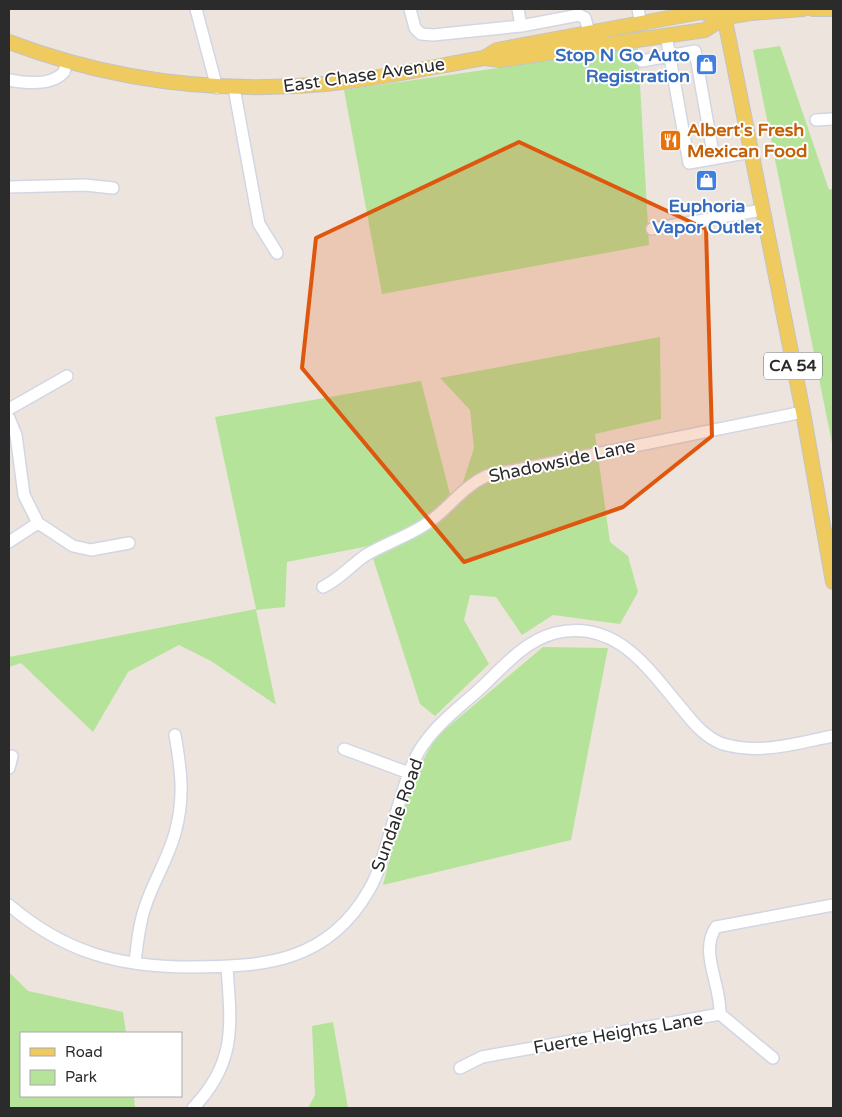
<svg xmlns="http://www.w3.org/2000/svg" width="842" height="1117" viewBox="0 0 842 1117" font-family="'Varela Round',sans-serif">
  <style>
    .green { fill: #b5e39a }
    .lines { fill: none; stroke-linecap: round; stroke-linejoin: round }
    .minor-casing { stroke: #d2d6e3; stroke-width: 14 }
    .major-casing { stroke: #c4c4c4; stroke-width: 16 }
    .minor { stroke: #fff; stroke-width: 11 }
    .major { stroke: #efca5f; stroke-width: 14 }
    .marked { fill: #df570e; fill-opacity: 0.2; stroke: #df570e; stroke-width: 4; stroke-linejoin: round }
    .labels { text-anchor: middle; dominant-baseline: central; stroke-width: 4; stroke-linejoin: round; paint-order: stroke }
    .shield { fill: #fff; stroke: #6b6b6b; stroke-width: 1 }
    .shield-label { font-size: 16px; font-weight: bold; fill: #2b2b2b }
    .shop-label { font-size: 18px; font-weight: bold; fill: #366cbe; stroke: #fff; text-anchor: end }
    .street-label { font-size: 18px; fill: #2b2b2b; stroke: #fff }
    .food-label { font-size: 18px; font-weight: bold; fill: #c56008; stroke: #fff; text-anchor: start }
  </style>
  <rect width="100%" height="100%" fill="#ede5dd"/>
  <path class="green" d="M780,46L829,190L833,188V448L753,50Z
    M638,48L649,245L382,294L344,90Z
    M660,337L661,419L595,434L610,542L628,556L638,592L620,624L553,615L522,635L496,597L470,595L464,620L489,664L435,716L420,704L369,546L287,562L285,607L256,610L276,705L211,661L179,645L128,672L93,732L21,663L9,667V657L256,609L215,417L421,381L454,510L474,448L470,410L440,378Z
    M543,647L608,648L571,840L383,885L407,789L436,737Z
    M9,972L28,991L123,1012L126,1033H21V1096H134L135,1108H9Z
    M333,1022L348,1108H308L315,1095L312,1026Z"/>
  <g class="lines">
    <defs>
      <path id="minor" d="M196,9L217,88
        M410,9L415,28L421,34L433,35L521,26
        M518,9L521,26L579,15L585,18L589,32
        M638,9L641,23
        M666,35L689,163L751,152
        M642,61L695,51L714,159
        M9,80C25,83 52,86 64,72L67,61
        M234,88L259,224L277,253
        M816,120L833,119
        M9,187L85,185L113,188
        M652,229L762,210
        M9,409L67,376
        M9,418L16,435L24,495L38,523L73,546L91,550L129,543
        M9,542L38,523
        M323,587C340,579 351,565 366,555C390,541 418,533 439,514C455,500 467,485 486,476L803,412
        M344,749L409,773
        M9,768L12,756
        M9,905C64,952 118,967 190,967C265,967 328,962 369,890C381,869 387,842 394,819C403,794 409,762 426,741C441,720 465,703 483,686C505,665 525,641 555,633C617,618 649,670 683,710C694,724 706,738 723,744C761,755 796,743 833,736
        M135,963C137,944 139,925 145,907C153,882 168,859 175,833C185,798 181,769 175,735
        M720,1014L773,1058
        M460,1068L482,1057L720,1014C721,984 699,952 716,927L833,905
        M193,1108C237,1062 231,1025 227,967"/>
      <path id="major" d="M813,9H833
        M723,10L803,412L833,582
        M9,42C112,81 217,94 326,84C379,79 432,67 484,58L500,60L705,30L725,17
        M484,58L497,50L701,12L725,17L751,13L803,9"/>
    </defs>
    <use href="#minor" class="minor-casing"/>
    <use href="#major" class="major-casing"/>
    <use href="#minor" class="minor"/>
    <use href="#major" class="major"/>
  </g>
  <path class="marked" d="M519,142L706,229L712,436L623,507L464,562L302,368L316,238Z"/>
  <defs>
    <symbol id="shop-square" viewBox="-11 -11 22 22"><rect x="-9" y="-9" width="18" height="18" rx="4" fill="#3f7fe0" stroke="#fff"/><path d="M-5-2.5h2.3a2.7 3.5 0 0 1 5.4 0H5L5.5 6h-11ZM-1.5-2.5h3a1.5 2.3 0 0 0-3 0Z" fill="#fff"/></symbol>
    <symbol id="restaurant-square" viewBox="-11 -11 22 22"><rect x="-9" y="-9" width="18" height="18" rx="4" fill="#e8710a" stroke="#fff"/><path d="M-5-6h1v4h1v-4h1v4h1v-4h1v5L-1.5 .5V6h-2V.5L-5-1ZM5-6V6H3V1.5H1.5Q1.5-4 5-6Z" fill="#fff"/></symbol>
  </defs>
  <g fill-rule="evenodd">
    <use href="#shop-square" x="694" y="52" width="25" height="25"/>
    <use href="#restaurant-square" x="658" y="128" width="25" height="25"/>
    <use href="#shop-square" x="694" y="168" width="25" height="25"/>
  </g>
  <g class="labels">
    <rect class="shield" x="764" y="352.5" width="58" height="27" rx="4"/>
    <g class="shield-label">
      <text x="793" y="366">CA 54</text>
    </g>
    <g class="shop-label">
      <text x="690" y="55">Stop N Go Auto<tspan x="690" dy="21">Registration</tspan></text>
      <text x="707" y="206" text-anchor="middle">Euphoria<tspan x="707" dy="21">Vapor Outlet</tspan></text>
    </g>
    <g class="street-label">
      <text transform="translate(364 75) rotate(-8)">East Chase Avenue</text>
      <text transform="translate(562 461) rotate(-12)">Shadowside Lane</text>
      <text transform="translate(397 815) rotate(-70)">Sundale Road</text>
      <text transform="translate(618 1033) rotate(-10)">Fuerte Heights Lane</text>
    </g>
    <g class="food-label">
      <text x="687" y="130">Albert's Fresh<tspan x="687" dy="21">Mexican Food</tspan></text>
    </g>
  </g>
  <rect width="842" height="1117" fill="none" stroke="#2b2b2b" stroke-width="20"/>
  <rect x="20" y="1032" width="162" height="65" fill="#ffffff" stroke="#aaaaaa"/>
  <rect x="30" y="1048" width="25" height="8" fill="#efca5f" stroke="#aaaaaa"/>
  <text x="65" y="1057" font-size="15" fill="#2b2b2b">Road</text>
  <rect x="30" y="1070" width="25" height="15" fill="#b5e39a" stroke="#aaaaaa"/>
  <text x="65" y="1082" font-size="15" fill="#2b2b2b">Park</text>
</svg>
